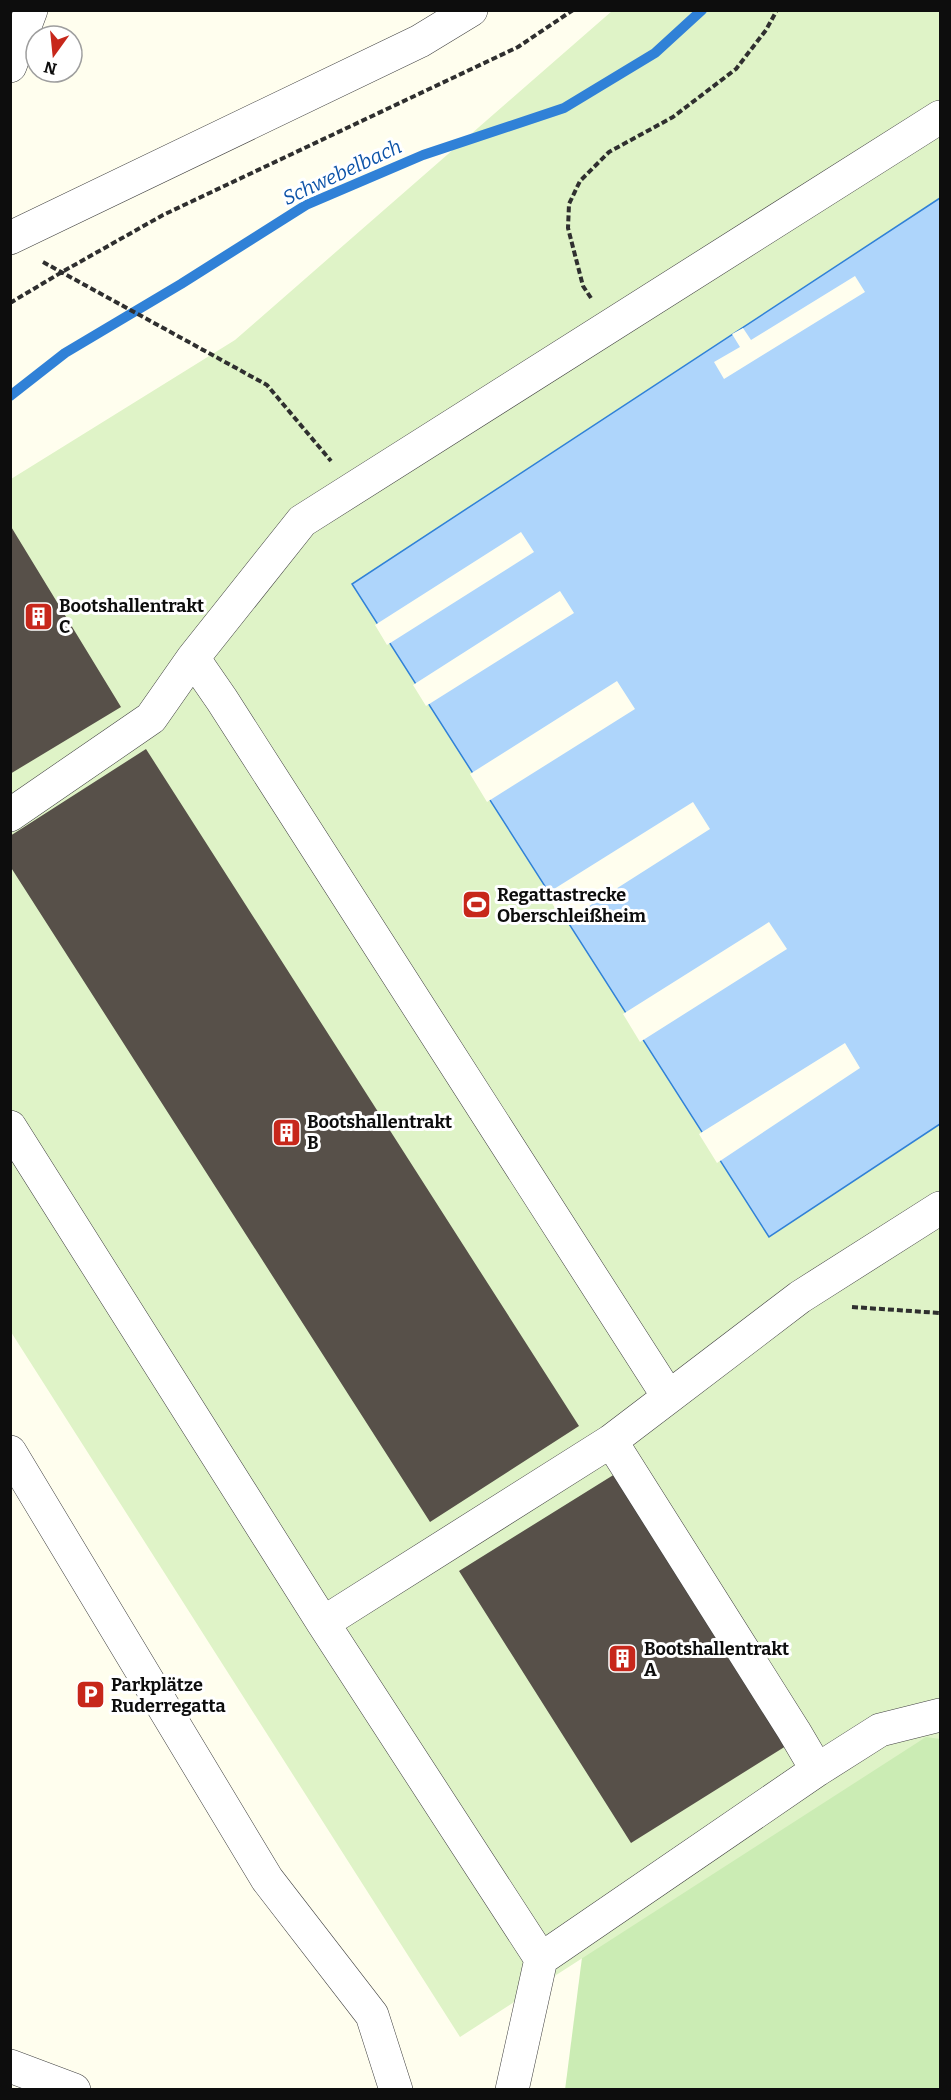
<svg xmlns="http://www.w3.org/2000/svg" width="951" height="2100" viewBox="0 0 951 2100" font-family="Bitter,serif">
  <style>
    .green { fill: #cbecb4 }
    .pitch { fill: #dff3c7 }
    .water { fill: #aed5fb; stroke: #3081d7; stroke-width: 1.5 }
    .pier { fill: #fffeee }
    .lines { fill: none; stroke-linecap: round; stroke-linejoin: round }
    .stream { stroke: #3081d7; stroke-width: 10 }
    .building { fill: #575049 }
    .minor-casing { stroke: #404040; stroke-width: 34 }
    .path { stroke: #2f2f2f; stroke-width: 4; stroke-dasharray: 6 3; stroke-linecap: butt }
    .minor { stroke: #fff; stroke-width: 33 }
    .labels { text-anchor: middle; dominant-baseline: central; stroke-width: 6; stroke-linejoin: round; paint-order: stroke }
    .poi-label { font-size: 18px; font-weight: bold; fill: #0d0d0d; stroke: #fff; text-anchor: start }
    .water-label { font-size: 20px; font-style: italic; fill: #0d53a8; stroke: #fff }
  </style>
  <rect width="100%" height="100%" fill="#fffeee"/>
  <path class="green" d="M940,1639V2089L565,2090L589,1903Z"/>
  <path class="pitch" d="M612,11H940V1739L926,1737L460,2037L11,1332V479L235,340Z"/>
  <path class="water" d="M940,198V1124L769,1237L352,584Z"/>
  <path class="pier" d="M855,276L865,292L724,379L714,362L740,347L732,334L743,328L751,340Z
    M521,532L534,552L387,645L375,625Z
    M560,591L574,613L426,706L413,685Z
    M617,681L635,709L487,802L470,774Z
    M693,802L710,829L564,922L546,894Z
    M769,922L787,949L640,1042L623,1014Z
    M845,1043L860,1068L717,1163L699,1134Z"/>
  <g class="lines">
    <path class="stream" d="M10,396L65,353L181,284L306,205L423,155L564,108L655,53L702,10"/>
  </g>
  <path class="building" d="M10,525L121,707L10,774Z
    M146,749L579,1426L430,1522L10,866V836Z
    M615,1474L786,1746L631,1843L459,1571Z"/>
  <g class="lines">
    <defs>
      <path id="minor" d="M10,66L31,10
        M10,238L420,41L471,10
        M193,658L222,700L668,1396
        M10,815L151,718L193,658L302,521L940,117
        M10,1127L323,1623L541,1959L512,2090
        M611,1441L794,1731L817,1770
        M10,1452L267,1879L372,2015L396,2090
        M323,1623L611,1441L800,1297L940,1208
        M541,1959L817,1770L880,1730L940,1715
        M10,2066L74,2090"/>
    </defs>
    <use href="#minor" class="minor-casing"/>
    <path class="path" d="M43,262L267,385L331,461
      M591,298L583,286L568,228L569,204L580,181L609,152L673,117L736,69L766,30L777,10
      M10,303L62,272L163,215L518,47L573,10
      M852,1307L940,1313"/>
    <use href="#minor" class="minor"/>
  </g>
  <defs>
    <symbol id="building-square" viewBox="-11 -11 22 22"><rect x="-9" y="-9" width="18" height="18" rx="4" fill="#c7271b" stroke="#fff"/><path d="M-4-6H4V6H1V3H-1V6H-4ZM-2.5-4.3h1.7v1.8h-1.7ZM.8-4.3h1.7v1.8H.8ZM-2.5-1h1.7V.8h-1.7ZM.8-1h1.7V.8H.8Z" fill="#fff"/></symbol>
    <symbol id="stadium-square" viewBox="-11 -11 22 22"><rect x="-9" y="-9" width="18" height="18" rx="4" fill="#c7271b" stroke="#fff"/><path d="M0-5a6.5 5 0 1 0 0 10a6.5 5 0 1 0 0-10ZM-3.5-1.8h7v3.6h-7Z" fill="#fff"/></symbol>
    <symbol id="parking-square" viewBox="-11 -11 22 22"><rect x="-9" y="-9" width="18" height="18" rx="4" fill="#c7271b" stroke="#fff"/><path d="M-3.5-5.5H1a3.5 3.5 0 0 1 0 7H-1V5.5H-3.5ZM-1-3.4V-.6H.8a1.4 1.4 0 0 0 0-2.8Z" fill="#fff"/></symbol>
  </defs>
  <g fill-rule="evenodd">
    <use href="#building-square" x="22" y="600" width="33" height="33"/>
    <use href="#stadium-square" x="460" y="888" width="33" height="33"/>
    <use href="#building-square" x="270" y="1116" width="33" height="33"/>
    <use href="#building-square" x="606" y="1642" width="33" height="33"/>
    <use href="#parking-square" x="74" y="1678" width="33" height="33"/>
  </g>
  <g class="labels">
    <g class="poi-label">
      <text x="59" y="606">Bootshallentrakt<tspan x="59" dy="21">C</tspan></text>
      <text x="497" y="895">Regattastrecke<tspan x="497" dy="21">Oberschleißheim</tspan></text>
      <text x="307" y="1122">Bootshallentrakt<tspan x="307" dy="21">B</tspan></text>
      <text x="644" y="1649">Bootshallentrakt<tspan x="644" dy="21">A</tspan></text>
      <text x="111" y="1685">Parkplätze<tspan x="111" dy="21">Ruderregatta</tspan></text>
    </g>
    <g class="water-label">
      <text transform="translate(342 172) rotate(-25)">Schwebelbach</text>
    </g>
  </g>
  <rect width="951" height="2100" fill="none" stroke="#0d0d0d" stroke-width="24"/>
  <g transform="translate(54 54) rotate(195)"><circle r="28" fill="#ffffff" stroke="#9e9e9e" stroke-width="1.5"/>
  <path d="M0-4.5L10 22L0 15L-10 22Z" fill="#c7271b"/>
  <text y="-9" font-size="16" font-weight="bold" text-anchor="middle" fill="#0d0d0d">N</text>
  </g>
</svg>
